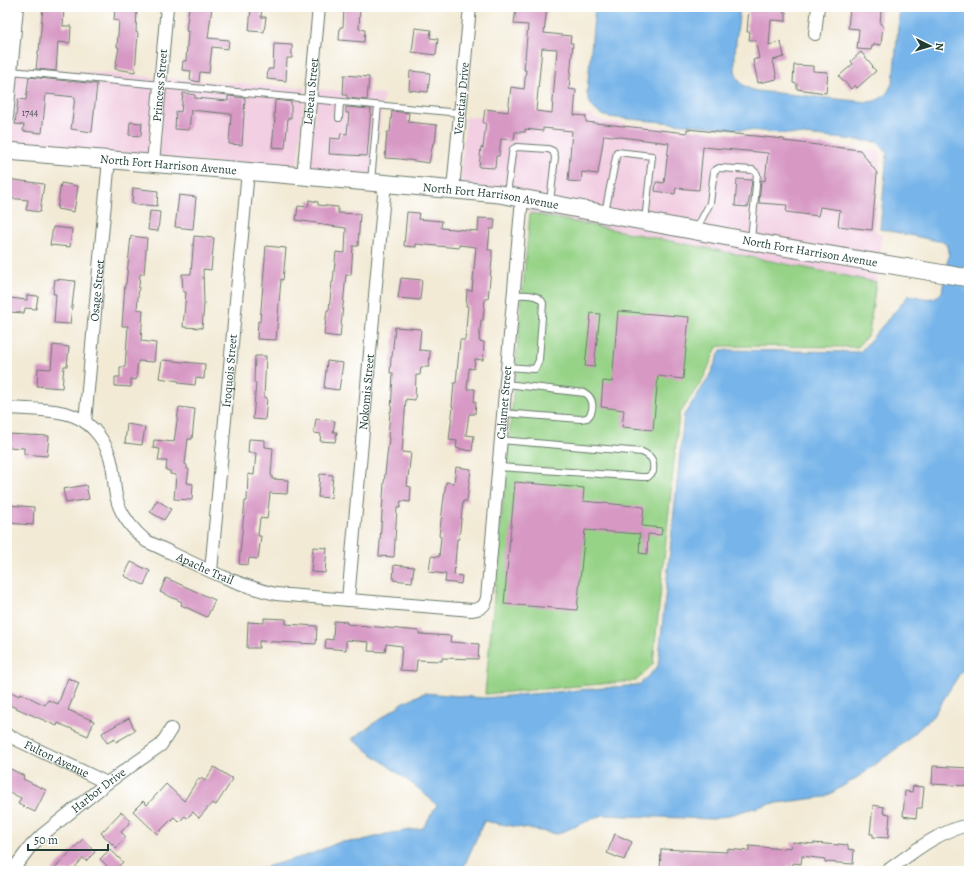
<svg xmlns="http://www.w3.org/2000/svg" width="976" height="878" viewBox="0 0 976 878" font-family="Alegreya,serif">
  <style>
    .built { fill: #f2cfe2 }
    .green { fill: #96d387; stroke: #5a885e }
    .water { fill: #76b4e9; stroke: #4a788e }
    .building { fill: #d798c4; fill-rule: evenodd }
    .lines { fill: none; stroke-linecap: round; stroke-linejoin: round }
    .service-casing { stroke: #697a6c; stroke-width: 8 }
    .minor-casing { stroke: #697a6c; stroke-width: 14 }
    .secondary-casing { stroke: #697a6c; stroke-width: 19 }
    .service { stroke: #fff; stroke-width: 6 }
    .minor { stroke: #fff; stroke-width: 12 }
    .secondary { stroke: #fff; stroke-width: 17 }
    .labels { text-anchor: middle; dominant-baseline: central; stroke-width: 4; stroke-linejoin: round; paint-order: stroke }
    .number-label { font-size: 10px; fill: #4d5458 }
    .street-label { font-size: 12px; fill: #1f3d34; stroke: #fff }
  </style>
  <rect width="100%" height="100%" fill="#fff"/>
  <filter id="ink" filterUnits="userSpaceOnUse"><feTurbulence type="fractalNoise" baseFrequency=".025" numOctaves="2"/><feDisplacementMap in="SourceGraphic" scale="8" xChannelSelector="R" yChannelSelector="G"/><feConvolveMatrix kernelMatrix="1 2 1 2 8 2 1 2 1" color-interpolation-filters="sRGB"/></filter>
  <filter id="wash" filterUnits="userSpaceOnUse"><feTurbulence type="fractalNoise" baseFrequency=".012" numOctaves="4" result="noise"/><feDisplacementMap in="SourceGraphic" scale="16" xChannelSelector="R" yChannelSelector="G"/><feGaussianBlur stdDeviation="0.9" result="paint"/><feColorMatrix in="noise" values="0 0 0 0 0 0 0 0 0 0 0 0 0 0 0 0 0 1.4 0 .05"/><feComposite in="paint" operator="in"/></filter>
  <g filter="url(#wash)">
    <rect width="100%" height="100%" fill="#f2ead5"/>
    <path class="built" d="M17,67L154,77L147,157L11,146Z
      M166,78L305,88L297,170L159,158Z
      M317,89L384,94L373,175L309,171Z
      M593,115V117L608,122L733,134L879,151L881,154L875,229L877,233L882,235L879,257L460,184L466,117Z
      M528,205L878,268L876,282L533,214L527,211Z"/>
    <path class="green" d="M530,213L876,282L869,333L858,347L721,346L717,347L704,377L679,415L653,664L636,681L485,694Z"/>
    <path class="water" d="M595,7H740C739,22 732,61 736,74C739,84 747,89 757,91L867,102C881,101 888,95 893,81L900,7H969V659L933,716L904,743L861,775L825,797L769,804L714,819L602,815L557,834L484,821L462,871H252L311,854L340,842L360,841L386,834L423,828L437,805L418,788L352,739L404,702L424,693L484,698L639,685L658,666L684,415L708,379L721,350L860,352L909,295C921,297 933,303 942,292L949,252L948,246L943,242L880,229L887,153L878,142L608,117C596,114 588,104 587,92Z"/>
    <g id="blocks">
      <path class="building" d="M43,7H64L63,26H71L70,43L58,42L56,71L36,69L38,51H39Z
        M115,7L137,9L136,32L138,33L135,72L115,69L119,47H117L119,21L114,20Z
        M189,7H212L208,38L229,40L228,49L212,47L209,73L200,72L199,82L190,80L191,71L182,70L183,61H186L188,31H186Z
        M251,7H262L261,17H266L264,32L249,31Z
        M344,7L360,9L359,29L365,30L364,42L339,40L340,27H343Z
        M516,7H547L544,33L571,36L570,43H573L569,89L576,90L574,115L586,116V122L687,133V129L784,139V141L860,150L877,173L872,230L838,226L840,210L820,207L818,216L786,212L787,205L759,203L761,180L765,181L768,153L703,147L699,190L676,188L675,194L655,191L656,182L664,183L669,143L604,135L598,174L582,172L581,182L568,181L572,131L543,128V131L525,129V132H515L514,140L501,139L499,156H496L495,168L479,167L481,147L483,148L486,123H483L485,109L508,112L511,87L524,89L526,70H524L528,25L514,24ZM542,48L557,49L552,113L536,111Z
        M749,7H784L783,12H786V21L771,20L769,45L781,42L784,57L773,60L777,79L758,83L753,60L759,58L755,40H749L750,32H747Z
        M850,7H880V12H881L880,24L883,25L881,45L874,44V46H872L871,50L857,49L859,29L848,28Z
        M415,28L431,30L430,38L438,39L436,55L412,52Z
        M274,44L292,45V58H287L286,81L267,79L268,69H273Z
        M861,52L873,66L872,67L876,71L857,88L855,85L851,89L839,76L853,64L851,61Z
        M794,65L813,66V71L828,72L826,93L797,89V84L793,83Z
        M410,71L430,73L428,92L409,90Z
        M344,75L369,77L367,100L347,98V95H343Z
        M29,77L97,84L92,132L71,129L75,97L46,94L42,133L23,131L24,125L15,124L18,99L26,100Z
        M183,93L195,95V98L228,101V96L245,98L242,145L229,144L231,114L191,110L189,130L175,129L176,111L181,112Z
        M275,100L291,102V118H288L285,148L272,147L275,118H274Z
        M346,107L371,109L367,156L329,154L330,138L340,139L341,133L347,134L349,113H346Z
        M392,111L409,113L408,122L437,125L435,143H433L429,163L400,159L385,158L387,132H390Z
        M130,122L142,123L141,136L129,135Z
        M7,179L44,184L40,212L26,210L28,200L7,198Z
        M737,179L752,180L748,207L735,206Z
        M61,183L78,186L74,212L57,209Z
        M133,188L158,191L157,206L132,204Z
        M179,195L196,197L193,229L175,227Z
        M309,200L318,202V205L338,207V213L360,214L358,246H353L351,275H346L340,337L324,335L327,310H329L332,282H333L336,252L345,253L346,228L323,225V224L296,220L298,206L308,207Z
        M150,211L160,212L158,231L148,230Z
        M407,212L419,213L418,219L442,221L441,228L478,231L479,218L495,219L494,229H490L488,250H492V260L488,299H485L483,320H481L479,341L484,342L483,360L475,359L474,369L469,368L467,389H475L474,402H476L475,414H469L466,435L474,436L472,451L456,448L457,441L449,440L453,407L452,406L454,383H456L460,340H465L468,306H466L467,290L472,291L476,247L459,245V248L416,244V247L404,246Z
        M53,227L72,229L70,247L50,245Z
        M131,236L147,238L144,274H140L137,309L143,310L141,341L156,343L154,362L138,361L136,380L131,379V387L115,386V377H120V367H125L128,326H122L125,284H126Z
        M194,236L214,238L211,270L203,269L204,305L202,328L183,327L186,292H183L182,274H191Z
        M266,246L286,248L283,280L281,279L276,340L257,339L258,321L260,322Z
        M401,278L422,280L420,300L398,298Z
        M55,279L75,281L70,324L54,323L56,294H53Z
        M27,295L38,296L36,309L25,308L24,313L9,312L10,298L27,300Z
        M618,311L689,317L683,379L658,376L653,430L622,427L624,410L601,407L603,381L612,382Z
        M591,313L600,314L594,367L585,366Z
        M395,327L421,329L419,350L430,351L429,367H421L420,375H416L415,400L406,399L402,452L411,453L407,486L411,487L410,502L401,501L400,508H397L394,557L379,556L384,483L389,438L388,437L390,412H391L393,373H390L391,357H392Z
        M53,345L69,347L67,366H64L62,388L37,386L38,368L51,369Z
        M255,356H266L264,397L267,398L265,420L253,419L256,383L254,382Z
        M162,360L205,364L204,379L196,378L195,385L179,383V381L159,378Z
        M327,361L343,363L339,390L324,388Z
        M179,407L195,409L192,439H188L185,464L187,465V469H189L187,483L193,484L192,500L174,499L176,475L170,474V471L166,470L167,461H158L160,449L153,448L154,440L174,442Z
        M316,419L335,421L333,432H337L335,442L320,441L321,434L314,433Z
        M127,424L145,427L142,445L125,443Z
        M7,434L49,436L47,456L24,454V448L7,447Z
        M249,439L265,440V447L273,448L271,475L272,476V479L288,480L287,494L270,493L267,519L260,518L258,536H261L258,559L249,558L248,565L239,564L245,501H247L248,474L254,475L256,453H248Z
        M456,467L471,469L467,501H463L459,539H457L454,575L462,576L461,584L445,582L446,574L429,572L431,556L439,557L441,537L439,536L446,482L454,483Z
        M320,474L333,475L331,498L318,497Z
        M515,482L584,488L583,501L644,507L642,526L662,528L661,535L648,534L647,554L639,553L640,534L585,530L577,610L504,604Z
        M86,485L89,499L66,503L63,489Z
        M157,500L171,509L164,520L150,512Z
        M7,505L34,507L33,525L7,523Z
        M313,547L327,548L325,573L311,572Z
        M131,562L150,571L144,585L124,576Z
        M394,565L414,567L412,582L393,580Z
        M166,578L215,600L207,617L181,605L182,602L160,592Z
        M264,618L286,619V624L317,626L316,644L259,641V648H247L248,622L264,623Z
        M334,621L347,622V624L419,631V634L451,636L450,642L479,644L478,659L442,658V661L417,660L416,671L400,670L402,646L386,644L385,652L368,651L369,642L346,640V650L325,648L326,639L333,640Z
        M68,678L79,683L68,710L94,721L88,736L58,723L57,726L7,704V690L19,696L20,693L45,705L48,700L58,704Z
        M129,718L135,731L116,742L115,739L107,743L102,733Z
        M933,766L969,768V786L932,784Z
        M7,767L24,776L23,779L46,790L35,812L18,804L21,798L7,791Z
        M214,767L233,779L216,805L212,803L199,818L193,812L187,818L185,816L179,822L174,817L157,834L133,811L143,801L147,805L166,784L184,801L198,779L200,780L201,778L205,781Z
        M913,786L924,787L922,808H917L916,818L903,816L905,791L912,792Z
        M873,805L884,807L883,813L890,814L888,838L873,837V834H870Z
        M121,812L131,821L121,832L126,837L116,848L101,833Z
        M615,834L632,842L624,860L607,853Z
        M83,839L95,852L86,861L83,858L72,871H52Z
        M792,842L813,844V843L838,845V844L848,845V849L854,850L853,864L825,862V859L802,856L801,864L793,863V866H787V871H660L661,849L727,852V849L749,851V846L784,849V847L791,848Z
        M110,849L123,862L114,871H112L100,859Z"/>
    </g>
  </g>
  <g filter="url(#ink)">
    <use href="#blocks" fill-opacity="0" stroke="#697a6c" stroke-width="1"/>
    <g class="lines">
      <defs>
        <path id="service" d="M11,71L460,113
          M339,118L340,102
          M371,181L378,105
          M507,195L512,154L513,149L517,147L548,149L553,151L555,157L550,202
          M605,213L617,152L652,156L645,221
          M696,230L710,203L714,171L719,168L753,170L757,174L751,240
          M507,367L535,369L539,360L543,303C538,293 524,295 514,295
          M503,413L580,419L587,418C595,411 594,398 585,393L506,384
          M499,467L642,477H648L653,472C654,461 653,457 642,452L501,440"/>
        <g id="minor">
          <path d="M815,34L818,7"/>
          <path d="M7,117L17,7"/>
          <path id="s1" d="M153,163L167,7"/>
          <path id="s2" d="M303,176L319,7"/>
          <path id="s3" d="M453,189L470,7"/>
          <path id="s4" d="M7,408C26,409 57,409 74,416C94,424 108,444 112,465C114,475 114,486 116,496C120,515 132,529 146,541C188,560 230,584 276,594L472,610C481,609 485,606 487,598L522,198"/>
          <path id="s5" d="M85,422L109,159"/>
          <path id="s6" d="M211,571L248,171"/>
          <path id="s7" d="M348,600L385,183"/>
          <path id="s8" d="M7,735L107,783"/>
          <path id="s9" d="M12,871L30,847L42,835L107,783L161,745L171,729"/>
          <path d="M887,871C912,853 938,831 969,825"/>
        </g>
        <g id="secondary">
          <path id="s10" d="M7,151L303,176L499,194L771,245L969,278"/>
        </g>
      </defs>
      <use href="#service" class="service-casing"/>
      <use href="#minor" class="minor-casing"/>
      <use href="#secondary" class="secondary-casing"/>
      <use href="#service" class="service"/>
      <use href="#minor" class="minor"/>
      <use href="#secondary" class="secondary"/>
    </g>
  </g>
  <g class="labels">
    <g class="number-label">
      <text x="30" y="112">1744</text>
    </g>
    <g class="street-label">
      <text stroke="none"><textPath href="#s1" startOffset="78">Princess Street</textPath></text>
      <text stroke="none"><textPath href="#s2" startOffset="85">Lebeau Street</textPath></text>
      <text stroke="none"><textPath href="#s3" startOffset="91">Venetian Drive</textPath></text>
      <text stroke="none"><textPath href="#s10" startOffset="162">North Fort Harrison Avenue</textPath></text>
      <text stroke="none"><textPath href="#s10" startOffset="486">North Fort Harrison Avenue</textPath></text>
      <text stroke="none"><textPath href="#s10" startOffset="810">North Fort Harrison Avenue</textPath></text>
      <text stroke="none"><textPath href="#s5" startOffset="132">Osage Street</textPath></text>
      <text stroke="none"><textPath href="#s6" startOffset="201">Iroquois Street</textPath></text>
      <text stroke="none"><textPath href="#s7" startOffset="209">Nokomis Street</textPath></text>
      <text stroke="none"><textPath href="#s4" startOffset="773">Calumet Street</textPath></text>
      <text stroke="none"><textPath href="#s4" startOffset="284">Apache Trail</textPath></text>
      <text stroke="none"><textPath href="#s8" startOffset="55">Fulton Avenue</textPath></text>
      <text stroke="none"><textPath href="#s9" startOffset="119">Harbor Drive</textPath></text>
    </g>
  </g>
  <rect width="976" height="878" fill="none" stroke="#fff" stroke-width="24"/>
  <g transform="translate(930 46) rotate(95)" stroke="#ffffff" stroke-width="3" paint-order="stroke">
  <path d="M0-3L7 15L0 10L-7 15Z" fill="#1f3d34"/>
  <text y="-6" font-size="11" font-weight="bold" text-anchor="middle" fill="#1f3d34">N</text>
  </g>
  <path d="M28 844v6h80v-6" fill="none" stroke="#1f3d34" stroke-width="2"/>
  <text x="34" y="844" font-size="12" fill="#1f3d34" stroke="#ffffff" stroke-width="3" paint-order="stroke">50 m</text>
</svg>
